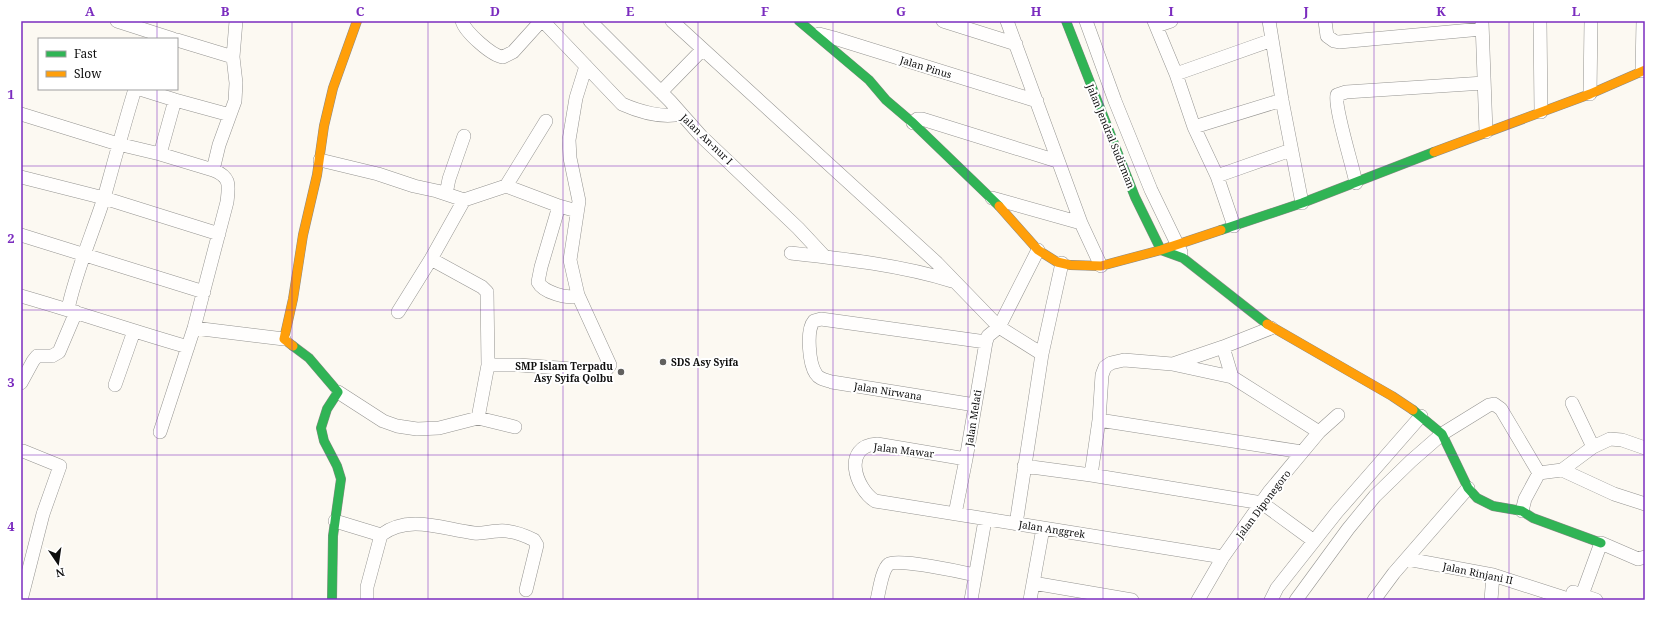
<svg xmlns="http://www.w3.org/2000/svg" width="1666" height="621" viewBox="0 0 1666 621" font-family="'Noto Serif',serif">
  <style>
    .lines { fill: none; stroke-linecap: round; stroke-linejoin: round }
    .street-casing { stroke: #959491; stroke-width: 14 }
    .fast-casing { stroke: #8c8a87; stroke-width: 10 }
    .slow-casing { stroke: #8c8a87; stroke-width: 10 }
    .street { stroke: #fffefd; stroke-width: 13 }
    .fast { stroke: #30b455; stroke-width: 9 }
    .slow { stroke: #ff9f0a; stroke-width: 9 }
    .grid { fill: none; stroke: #7b2cbf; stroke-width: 1; stroke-opacity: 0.55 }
    .poi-dot { fill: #61605e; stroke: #fff; stroke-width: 1.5 }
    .labels { text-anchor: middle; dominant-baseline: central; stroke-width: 4; stroke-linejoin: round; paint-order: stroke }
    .street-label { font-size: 10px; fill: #0e0e0e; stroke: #fff }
    .poi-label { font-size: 10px; font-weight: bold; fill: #0e0e0e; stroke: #fff; text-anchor: start }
    .neatline { fill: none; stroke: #7b2cbf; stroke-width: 1.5 }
    .grid-label { font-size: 13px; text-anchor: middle; font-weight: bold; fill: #7b2cbf }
  </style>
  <rect width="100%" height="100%" fill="#fcf9f2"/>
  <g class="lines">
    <defs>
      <path id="street" d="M117,21L173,39
        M462,21C465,32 492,56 503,57L513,52L541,21
        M543,21L622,104C640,112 663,118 681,114
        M590,21L670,101L701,136L798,228L825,257
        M672,21L937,263L999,327L1042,354
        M943,21L1016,44
        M1007,21L1081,223L1101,266
        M1086,21L1115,101L1151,190L1181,252
        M1154,21L1176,74L1194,127L1217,176L1234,226
        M1269,21L1282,100L1302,203
        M1325,21L1327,36L1334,41L1339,42L1482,29
        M1540,21L1541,112
        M1482,22L1486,132
        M1156,26L1171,21
        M819,34L834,38L1037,101
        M177,40L233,57
        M1642,71L1643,21
        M1176,74L1272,40
        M140,89L175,100L230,115
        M661,92L702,50
        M1590,94L1591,21
        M21,114L118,144L160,154L213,170C231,177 229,185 227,202L194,328L160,432
        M913,123L917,119H922L1057,161
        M1194,127L1282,100
        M160,154L175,100
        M320,160L378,174L414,186L437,191L464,200L506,186L559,206L577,211
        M213,170L219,145L235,101L236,83L233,57L236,21
        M1217,176L1291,150
        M21,177L104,198L219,234
        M1356,183C1353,167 1334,107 1337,95L1346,92L1484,83
        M506,186L546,121
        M446,194L449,179L464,136
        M992,198L1081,223
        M559,206L541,267L538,282C543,292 568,300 578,295
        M21,235L204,292
        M791,253C845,259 900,265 952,281
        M431,259L482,287L487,292L488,365
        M21,296C77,312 132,331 188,347
        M68,309C76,271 92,235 104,198C114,162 124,125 135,89
        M398,312L431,259L464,200
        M194,328L284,339
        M1223,347L1232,377
        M1173,364L1223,347L1271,328
        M21,383L33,361L37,356H52L59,352L76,312
        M115,385L134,331
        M338,392L383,421L397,426L417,429L439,428L478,418L515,427
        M1572,403L1593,447
        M975,405L832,382C826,380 819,379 816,374C809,364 806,330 814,321L821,319L986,342
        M478,418L488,365H519L600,371L607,369L610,365L578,295L570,260L579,201L570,158L569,140L576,98L586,66
        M1099,420L1302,452
        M966,459L877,444C842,446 855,488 875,501L1223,557
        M1024,466L1091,475L1262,503L1314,541
        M1562,470L1614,494L1645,504
        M1091,475L1099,420L1102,375L1105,367L1111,363L1124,360L1172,364L1232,377L1319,432
        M1522,511L1525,499L1539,473
        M955,514L966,459L986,342L988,336L999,327L1038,250
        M335,521L381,535C409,514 442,529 474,533C483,534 490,531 499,531C511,530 524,535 534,540L537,545L526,590
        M1016,524L1042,354L1062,263
        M1407,559L1493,575L1571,600
        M1033,583L1132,600
        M1573,592L1596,600
        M1582,595L1601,543L1638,559L1645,557
        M21,600L43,514L60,466L23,451
        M367,600V587L381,535
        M877,600C879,592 882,569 889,564C897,558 962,572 975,575
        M971,600L985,520
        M1030,600L1043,528
        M1198,600L1223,557L1269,492L1319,432L1338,415
        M1271,600L1277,588L1337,512L1421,416
        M1296,600L1348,529L1375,496L1411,461L1442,434L1489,405L1494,404L1501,409L1539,473L1562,470L1593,447L1610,439L1622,440L1645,448
        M1374,600L1394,573L1468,488
        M1491,600L1493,575"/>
      <path id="fast" d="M799,21L869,80L886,100L913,123L999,206
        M1066,21L1135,197L1161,250L1183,258L1267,324
        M1221,230L1302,203L1434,152
        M293,346L309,358L338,392L327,409L321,428L324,441L337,466L341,479L333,536L332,600
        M1413,410L1442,434L1468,488L1477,498L1493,506L1522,511L1533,518L1601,543"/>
      <path id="slow" d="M1434,152L1590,94L1645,70
        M999,206L1038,250L1057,262L1070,265L1101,266L1161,250L1221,230
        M1267,324L1392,396L1413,410
        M293,346L284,339L293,299L303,235L317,175L324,126L333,88L357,21"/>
    </defs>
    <use href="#street" class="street-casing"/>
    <use href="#fast" class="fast-casing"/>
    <use href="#slow" class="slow-casing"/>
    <use href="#street" class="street"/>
    <use href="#fast" class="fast"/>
    <use href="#slow" class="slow"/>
  </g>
  <path class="grid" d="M157,21V39M292,21V600M428,21V600M563,21V600M698,21V600M833,21V600M968,21V600M1103,21V600M1238,21V600M1374,21V600M1509,21V600M157,89V600M21,166H1645M21,310H1645M21,455H1645"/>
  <g class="poi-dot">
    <circle cx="663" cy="362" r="4"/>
    <circle cx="621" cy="372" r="4"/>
  </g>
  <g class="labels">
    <g class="street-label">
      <text transform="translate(926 67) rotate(17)">Jalan Pinus</text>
      <text transform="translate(1111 136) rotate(68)">Jalan Jendral Sudirman</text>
      <text transform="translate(707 139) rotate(44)">Jalan An-nur I</text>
      <text transform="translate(888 391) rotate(9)">Jalan Nirwana</text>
      <text transform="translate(973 418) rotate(-81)">Jalan Melati</text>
      <text transform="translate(904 450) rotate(7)">Jalan Mawar</text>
      <text transform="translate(1263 504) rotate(-53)">Jalan Diponegoro</text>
      <text transform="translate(1052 529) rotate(9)">Jalan Anggrek</text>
      <text transform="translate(1478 573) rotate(12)">Jalan Rinjani II</text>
    </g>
    <g class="poi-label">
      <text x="671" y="362">SDS Asy Syifa</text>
      <text x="613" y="366" text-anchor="end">SMP Islam Terpadu<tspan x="613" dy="12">Asy Syifa Qolbu</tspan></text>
    </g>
  </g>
  <rect width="1666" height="621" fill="none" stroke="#ffffff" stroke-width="44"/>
  <rect x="38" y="38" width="140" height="52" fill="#ffffff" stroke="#9f9f9f"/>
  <rect x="46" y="51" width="20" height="6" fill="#30b455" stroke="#9f9f9f"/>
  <text x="74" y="58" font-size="12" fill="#0e0e0e">Fast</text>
  <rect x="46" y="71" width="20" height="6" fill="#ff9f0a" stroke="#9f9f9f"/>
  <text x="74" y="78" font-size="12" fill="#0e0e0e">Slow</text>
  <g transform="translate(58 563) rotate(167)" stroke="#ffffff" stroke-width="3" paint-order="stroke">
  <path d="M0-3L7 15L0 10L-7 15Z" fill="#0e0e0e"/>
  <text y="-6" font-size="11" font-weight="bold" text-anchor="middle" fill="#0e0e0e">N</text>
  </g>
  <rect x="22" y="22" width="1622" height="577" class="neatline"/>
  <g class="grid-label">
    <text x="90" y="16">A</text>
    <text x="225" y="16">B</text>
    <text x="360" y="16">C</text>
    <text x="495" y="16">D</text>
    <text x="630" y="16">E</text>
    <text x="765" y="16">F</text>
    <text x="901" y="16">G</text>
    <text x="1036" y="16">H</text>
    <text x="1171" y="16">I</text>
    <text x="1306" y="16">J</text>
    <text x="1441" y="16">K</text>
    <text x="1576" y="16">L</text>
    <text x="11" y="99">1</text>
    <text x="11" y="243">2</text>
    <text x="11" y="387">3</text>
    <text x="11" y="531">4</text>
  </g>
</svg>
